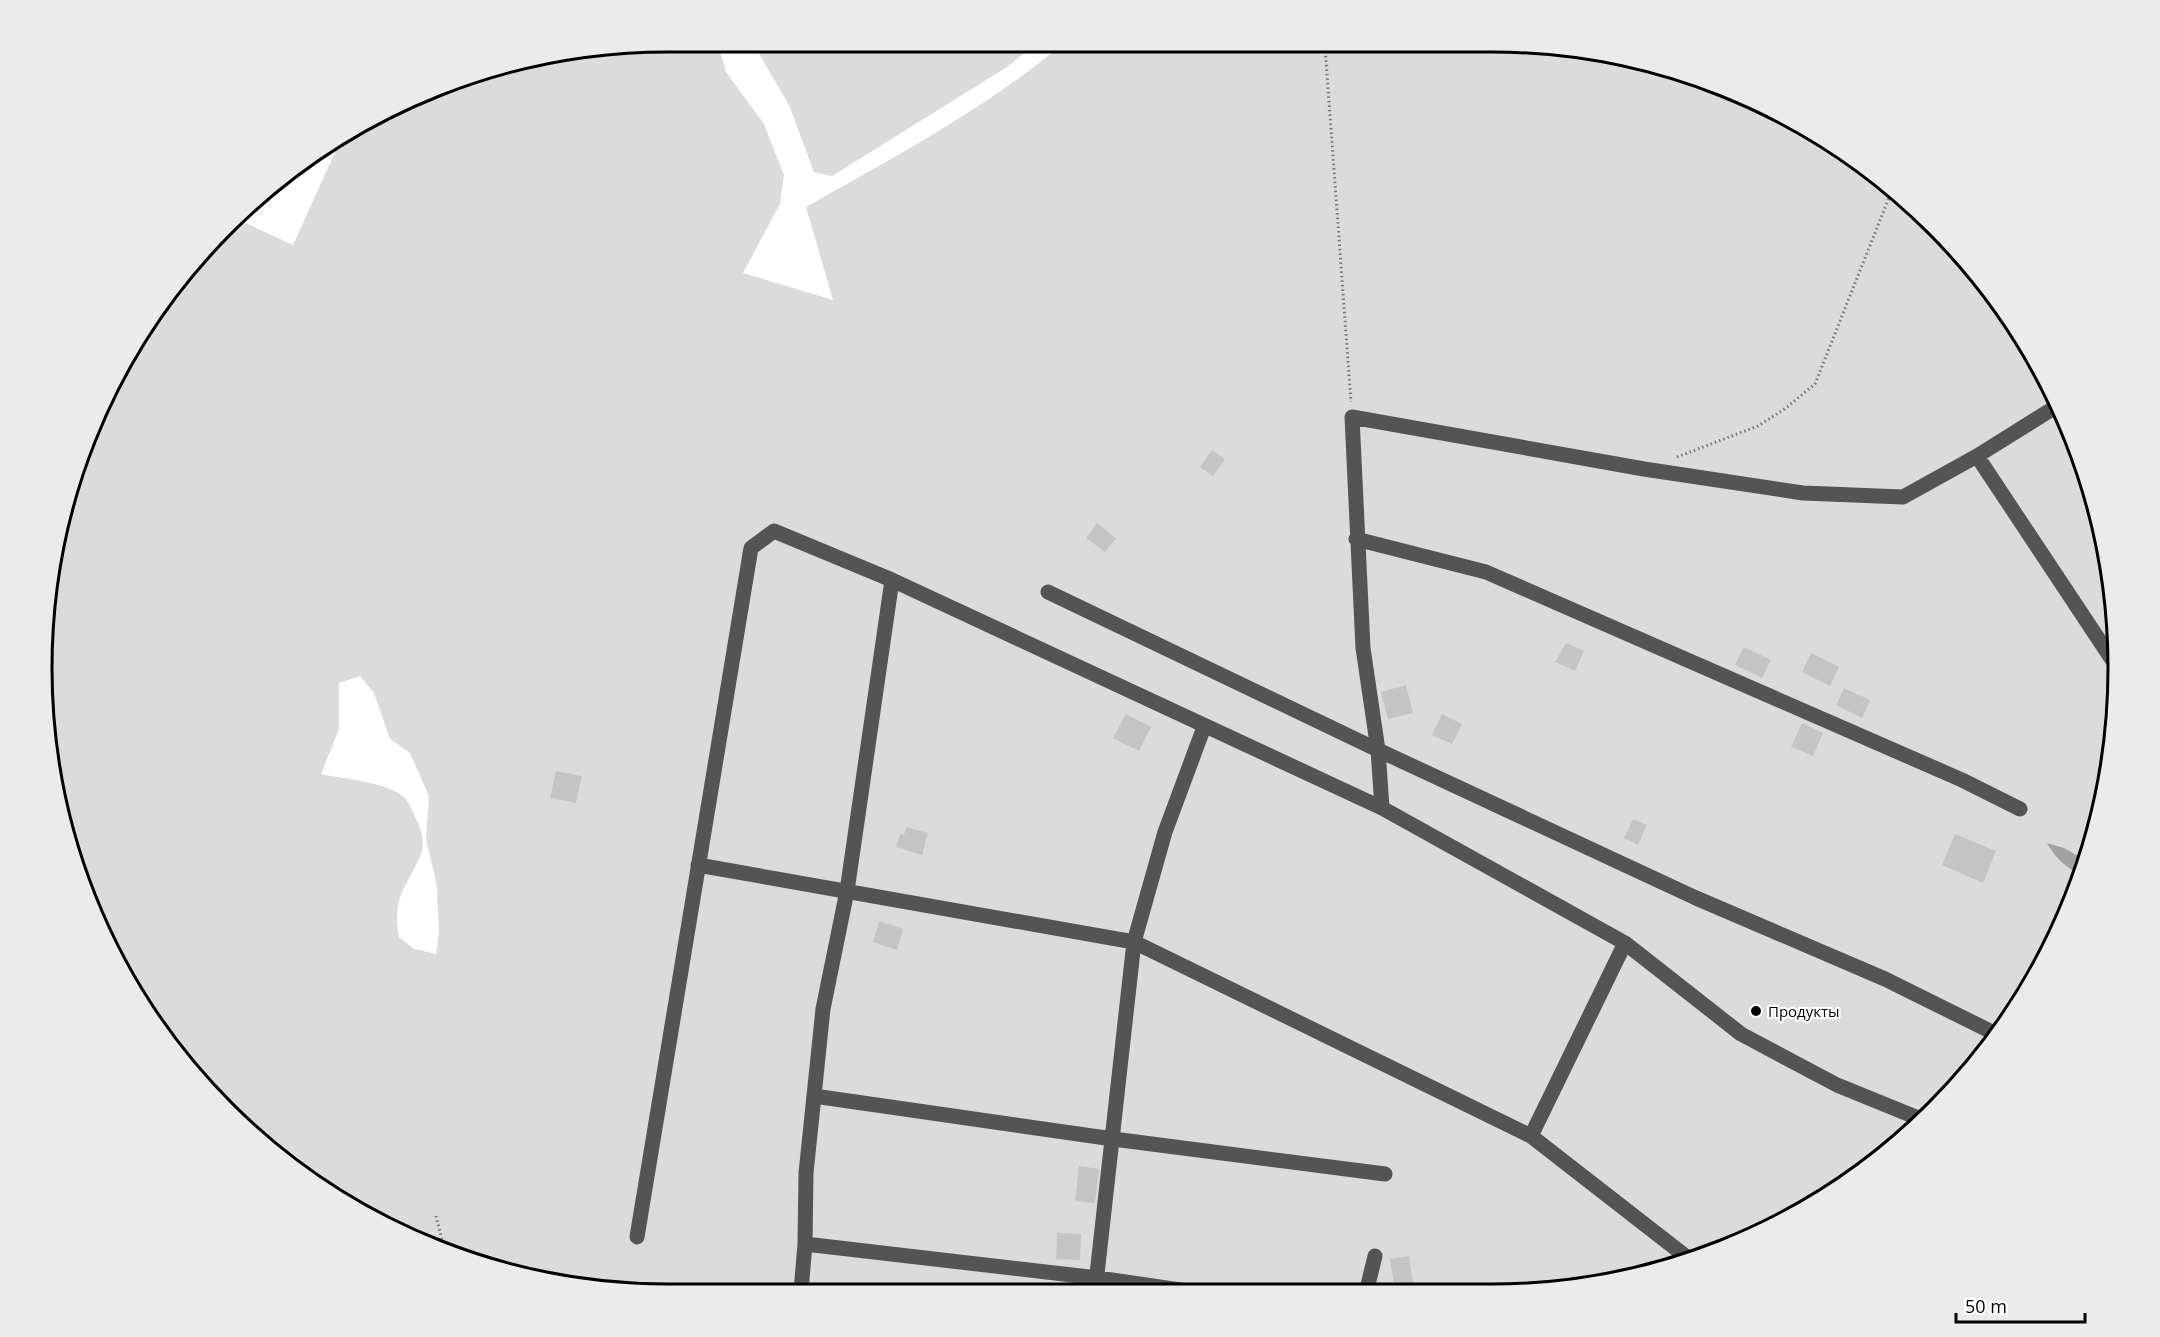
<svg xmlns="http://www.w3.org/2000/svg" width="2160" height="1337" viewBox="0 0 2160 1337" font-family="'Open Sans',sans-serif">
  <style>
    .green { fill: #dbdbdb; fill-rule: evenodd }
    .water { fill: #a2a2a2 }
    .building { fill: #c4c4c4 }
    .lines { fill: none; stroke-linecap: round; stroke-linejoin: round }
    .path { stroke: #767676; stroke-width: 3; stroke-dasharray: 1.5 3; stroke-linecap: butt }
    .minor { stroke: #545454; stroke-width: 15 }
    .poi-dot { fill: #000; stroke: #fff; stroke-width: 2 }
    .labels { text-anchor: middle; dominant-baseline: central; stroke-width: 4.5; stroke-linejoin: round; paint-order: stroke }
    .poi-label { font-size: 15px; fill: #000; stroke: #fff; text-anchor: start }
    .rim { fill: none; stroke: #000; stroke-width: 3 }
  </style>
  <rect width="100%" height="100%" fill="#fff"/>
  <path class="green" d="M586,47H719L726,72L764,124L784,175L780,204L743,273L833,300L806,207C892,158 982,111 1059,47H1573L1731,90L1873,171L1962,255L2034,355L2085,467L2113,586L2117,709L2097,830L2054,945L1989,1050L1905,1139L1804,1211L1693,1262L1533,1294L587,1290L429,1247L287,1166L171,1050L107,946L75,870L47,751L42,668L54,547L75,467L107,391L171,287L239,220L293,245L342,137L391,107L467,75ZM360,676L374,693L390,739L410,753L429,796L426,839L437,886L439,933L436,954L414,949L399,937C392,895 406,890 421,854C425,845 422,832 418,823C414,815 411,805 405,798C389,782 343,779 321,774L339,729V683Z
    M755,47H1032L1007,67L832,176L814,172L789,105Z"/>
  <path class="water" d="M2047,843L2064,848L2085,860L2080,875C2065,866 2056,859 2047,843Z"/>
  <path class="building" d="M1212,450L1225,459L1213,476L1200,467Z
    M1097,523L1116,538L1105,552L1086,538Z
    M1566,643L1584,651L1575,671L1555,662Z
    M1744,647L1771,660L1762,678L1735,665Z
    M1811,653L1839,667L1830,686L1802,672Z
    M1406,685L1413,713L1388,719L1381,692Z
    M1844,688L1870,700L1862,718L1836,705Z
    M1126,714L1151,727L1139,751L1113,738Z
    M1442,714L1462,724L1452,744L1432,735Z
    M1802,723L1823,733L1813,756L1791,747Z
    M556,771L582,776L576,803L550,798Z
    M1633,819L1647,825L1638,845L1624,838Z
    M906,827L928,833L922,855L896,847L900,834L904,835Z
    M1955,834L1996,851L1983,883L1942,865Z
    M879,921L903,929L897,950L873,942Z
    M1079,1166L1099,1169L1095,1203L1075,1201Z
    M1057,1233L1081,1234L1080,1260L1056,1259Z
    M1409,1256L1413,1283L1394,1285L1390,1259Z"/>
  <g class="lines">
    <path class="path" d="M1325,47L1351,402
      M1677,457L1758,426L1786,408L1815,384L1892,190
      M436,1216L445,1252"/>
    <path class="minor" d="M1977,456L2115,664
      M1356,539L1486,572L1962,780L2020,809
      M1048,592L1378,750L1696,898L1885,979L1998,1035
      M1382,808L1378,750L1363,648L1352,417L1644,469L1803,493L1903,497L1977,456L2057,406
      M698,865L1134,942L1531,1136L1693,1262
      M814,1096L1113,1139L1385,1174
      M1531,1136L1625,943
      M637,1237L751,548L774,531L892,580L1382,808L1625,943L1741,1034L1837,1085L1923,1120
      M805,1244L1098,1278L1194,1292
      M801,1291L805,1244L806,1173L823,1009L847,891L892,580
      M1095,1292L1134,942L1165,832L1204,727
      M1366,1293L1375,1256"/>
  </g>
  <circle class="poi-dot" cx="1756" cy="1011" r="6"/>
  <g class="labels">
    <g class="poi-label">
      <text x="1768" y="1011">Продукты</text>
    </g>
  </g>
  <path d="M0 0H2160V1337H0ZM668 52H1492A616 616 0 0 1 2108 668V668A616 616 0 0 1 1492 1284H668A616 616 0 0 1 52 668V668A616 616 0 0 1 668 52Z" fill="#ebebeb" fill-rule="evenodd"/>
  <path class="rim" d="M668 52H1492A616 616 0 0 1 2108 668V668A616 616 0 0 1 1492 1284H668A616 616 0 0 1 52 668V668A616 616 0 0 1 668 52Z"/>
  <path d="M1956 1313v9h129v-9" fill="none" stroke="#000000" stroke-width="3"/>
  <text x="1965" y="1313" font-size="18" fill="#000000" stroke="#ffffff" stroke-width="4.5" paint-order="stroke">50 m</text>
</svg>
